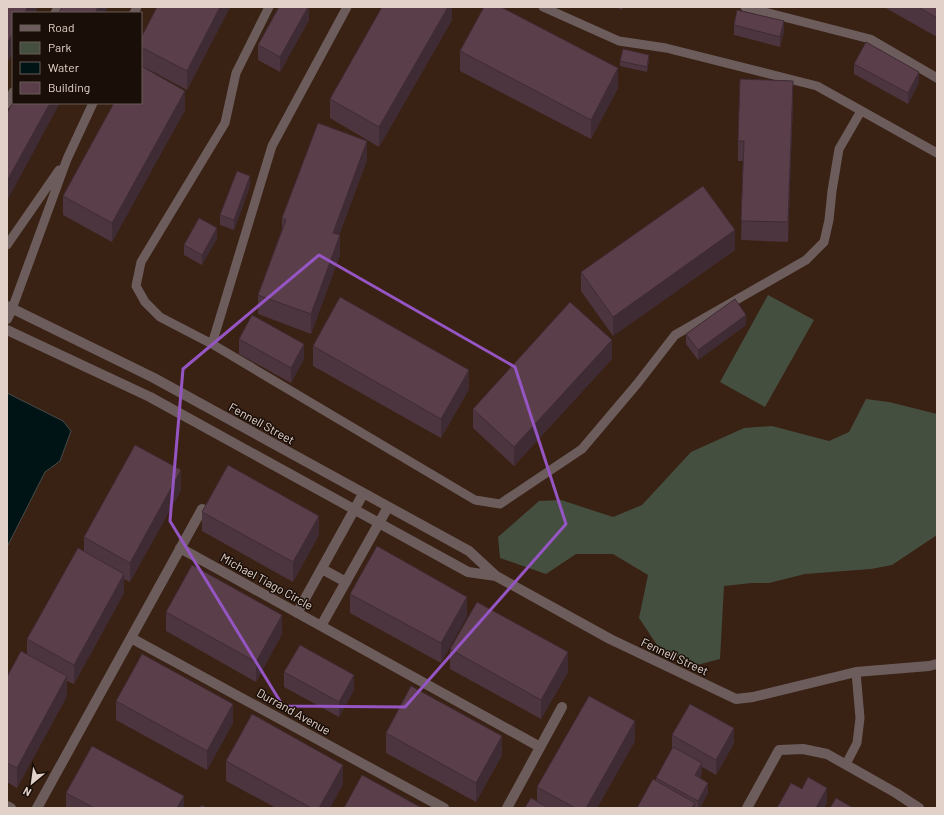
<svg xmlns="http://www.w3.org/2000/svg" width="944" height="815" viewBox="0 0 944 815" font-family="Barlow,sans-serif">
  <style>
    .green { fill: #454f40 }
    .water { fill: #001315; stroke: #444c4b }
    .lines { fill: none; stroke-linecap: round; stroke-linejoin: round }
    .service { stroke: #6c5d5c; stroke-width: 9 }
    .minor { stroke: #6c5d5c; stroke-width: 10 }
    .wall { fill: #4d3540 }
    .shaded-wall { fill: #3f2b34 }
    .building { fill: #5a3e4a; stroke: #3f2b34 }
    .marked { fill: none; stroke: #9555c2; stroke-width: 3; stroke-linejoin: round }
    .labels { text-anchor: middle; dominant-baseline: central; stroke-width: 3; stroke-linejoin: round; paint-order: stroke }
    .street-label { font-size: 12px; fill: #e2d1c9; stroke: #190e08 }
  </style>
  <rect width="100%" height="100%" fill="#392114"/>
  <path class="green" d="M768,295L814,320L765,407L720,382Z
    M866,399L889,402L937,414V535L892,565L871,569L805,574L769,583H752L724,586L720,659L697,665L659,648L639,618L648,575L613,554H576L546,574L500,558L498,537L539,501L561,500L613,517L642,505L691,452L744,428L772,426L829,441L849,432Z"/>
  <path class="water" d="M7,393L63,421L71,431L60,461L45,472L7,547Z"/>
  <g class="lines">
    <path class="service" d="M269,7L236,73L225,123L141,262L136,286L145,302L160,317L212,344L475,500L500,504L582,449L637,384L675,335L806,260L824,242L829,220L832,191L839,149L861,111
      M543,7L619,41L666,48L817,86L937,153
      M745,7L870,39L937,78
      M55,13L58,7
      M134,13L137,7
      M7,104L13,92
      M7,245L59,170
      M12,309L67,159L93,103
      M212,344L272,146L347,7
      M846,764L857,743L860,718L856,672"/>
    <path class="minor" d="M7,306L154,378L469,551L496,576L610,639L736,699L753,697L856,672L929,666L937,664
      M7,319L12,309
      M7,330L150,397L468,572L496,576
      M180,548L540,747
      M322,569L346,582
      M297,613L363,494
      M321,626L388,507
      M131,638L444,808
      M7,806L11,808
      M37,808L202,509
      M507,808L562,707
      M747,808L779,750L803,749L827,754L896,793L919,808"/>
  </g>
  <path class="wall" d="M230,7L187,90L146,68L185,110L112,242L63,215V196L141,103V38Z
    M309,7V20L280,72L258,60V45Z
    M452,7V20L379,147L330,118V99Z
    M616,7H623L622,10Z
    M884,7H937V37Z
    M734,25L784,31L780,47L734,35Z
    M460,51L618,88L591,139L460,71Z
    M649,60L647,72L620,66V61Z
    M854,64L919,82L908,104L854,74Z
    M793,100L788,242L741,240L743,161H738V141Z
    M367,160L339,235L340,255L311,334L258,314V295L282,229V218Z
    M250,186L234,230L220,225V215Z
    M217,238L202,265L184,255V245Z
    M735,250L613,336L581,291V272Z
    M746,325L698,360L686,344V334Z
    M239,339L304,359L291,383L239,354Z
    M313,346L469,389L441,438L313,366Z
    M612,359L514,466L473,428V409Z
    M181,490L130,582L124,579V593L74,684L67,681V696L17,788L7,782V677L27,654V639L84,552V537Z
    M202,512L319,535L293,582L202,531Z
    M350,594L467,616L441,663L350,613Z
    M166,612L282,634L256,682L166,631Z
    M450,649L568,672L541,719L450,669Z
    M284,672L354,690L339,717L284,687Z
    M116,701L233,723L207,770L116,720Z
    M386,733L502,755L476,802L386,753Z
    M672,735L734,743L716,775L702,767V773L700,778L708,793L700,808H637L656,781V778L672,749Z
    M635,741L597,808H525L537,801V787Z
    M226,761L343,784L330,808H276L226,781Z
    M66,793L184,808H66Z"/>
  <path class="shaded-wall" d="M28,7H38L35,13H24Z
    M98,7H108L105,13H95Z
    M220,7H230L187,90V71Z
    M308,7H309V20L280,72V57Z
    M448,7H452V20L379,147V127Z
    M784,21V31L780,47V37Z
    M13,33V53L7,63V44Z
    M649,55V60L647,72V67Z
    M618,68V88L591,139V120Z
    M919,72V82L908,104V93Z
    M793,81V100L788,242V222Z
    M185,91V110L112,242V223Z
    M50,103H60L7,201V181Z
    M367,141V160L333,252V233Z
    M250,176V186L234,230V220Z
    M217,228V238L202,265V255Z
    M735,230V250L613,336V317Z
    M340,235V255L311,334V314Z
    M746,315V325L698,360V350Z
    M612,340V359L514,466V447Z
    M304,344V359L291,383V368Z
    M469,370V389L441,438V419Z
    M181,470V490L130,582V563Z
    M319,516V535L293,582V562Z
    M124,574V593L74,684V665Z
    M467,597V616L441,663V643Z
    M282,615V634L256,682V662Z
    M568,652V672L541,719V700Z
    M354,675V690L339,717V702Z
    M67,676V696L17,788V768Z
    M233,704V723L207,770V751Z
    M635,721V741L597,808H586Z
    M734,728V743L716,775V760Z
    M502,736V755L476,802V783Z
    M702,763V773L695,786V775Z
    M343,765V784L330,808H319Z
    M708,783V793L700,808H698V801Z
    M827,788V803L824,808H816Z
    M184,796V808H177Z
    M695,803V808H692Z"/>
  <path class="building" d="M7,7H28L24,13H13V33L7,44Z
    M62,7H98L95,13H59Z
    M157,7H220L187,71L141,47V38Z
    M279,7H308L280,57L258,45Z
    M382,7H448L379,127L330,99Z
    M484,7H501L618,68L591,120L460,51Z
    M918,7H937V18Z
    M737,10L784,21L780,37L734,25Z
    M866,42L919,72L908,93L854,64Z
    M623,49L649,55L647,67L620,61Z
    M141,66L185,91L112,223L63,196L114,103H141Z
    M740,79L793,81L788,222L741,221L744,141H738Z
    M13,102V103H50L7,181V113Z
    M318,123L367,141L333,233L340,235L311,314L258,295L286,220L282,218Z
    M237,171L250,176L234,220L220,215Z
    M703,186L735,230L613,317L581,272Z
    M199,218L217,228L202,255L184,245Z
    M340,297L469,370L441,419L313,346Z
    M735,299L746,315L698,350L686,334Z
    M570,302L612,340L514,447L473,409Z
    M252,315L304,344L291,368L239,339Z
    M135,445L181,470L130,563L84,537Z
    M228,465L319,516L293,562L202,512Z
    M377,546L467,597L441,643L350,594Z
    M78,548L124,574L74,665L27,639Z
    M192,565L282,615L256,662L166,612Z
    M477,602L568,652L541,700L450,649Z
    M300,645L354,675L339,702L284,672Z
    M21,651L67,676L17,768L7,763V677Z
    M142,654L233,704L207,751L116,701Z
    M411,686L502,736L476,783L386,733Z
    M589,696L635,721L586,808H575L537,787Z
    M690,704L734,728L716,760L672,735Z
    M252,714L343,765L319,808H311L226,761Z
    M92,746L184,796L177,808H94L66,793Z
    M673,747L702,763L695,775L708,783L698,801L656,778Z
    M362,775L422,808H344Z
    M808,777L827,788L816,808H777L791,783L802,789Z
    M653,779L695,803L692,808H637Z
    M531,798L549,808H525Z
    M836,798L853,808H830Z
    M202,805L206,808H200Z"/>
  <path class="marked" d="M319,255L515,367L566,524L405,707L283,706L170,521L183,369Z"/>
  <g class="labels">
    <g class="street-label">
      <text transform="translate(262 423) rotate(29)">Fennell Street</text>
      <text transform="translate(267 581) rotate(29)">Michael Tiago Circle</text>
      <text transform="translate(675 656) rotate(25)">Fennell Street</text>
      <text transform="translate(294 711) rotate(29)">Durrand Avenue</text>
    </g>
  </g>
  <rect width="944" height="815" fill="none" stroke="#e2d1c9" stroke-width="16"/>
  <rect x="12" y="12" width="130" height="92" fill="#190e08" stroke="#695c55"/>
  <rect x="20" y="25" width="20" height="6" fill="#6c5d5c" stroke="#695c55"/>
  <text x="48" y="32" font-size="12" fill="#e2d1c9">Road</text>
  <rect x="20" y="42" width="20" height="12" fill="#454f40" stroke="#695c55"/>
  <text x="48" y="52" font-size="12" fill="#e2d1c9">Park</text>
  <rect x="20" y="62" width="20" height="12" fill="#001315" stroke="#695c55"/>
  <text x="48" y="72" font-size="12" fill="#e2d1c9">Water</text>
  <rect x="20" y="82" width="20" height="12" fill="#5a3e4a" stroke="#695c55"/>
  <text x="48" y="92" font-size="12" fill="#e2d1c9">Building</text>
  <g transform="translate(32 783) rotate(209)" stroke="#190e08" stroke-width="3" paint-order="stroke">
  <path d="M0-3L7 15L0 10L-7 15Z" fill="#e2d1c9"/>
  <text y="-6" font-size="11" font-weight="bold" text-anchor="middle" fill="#e2d1c9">N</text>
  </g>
</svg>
